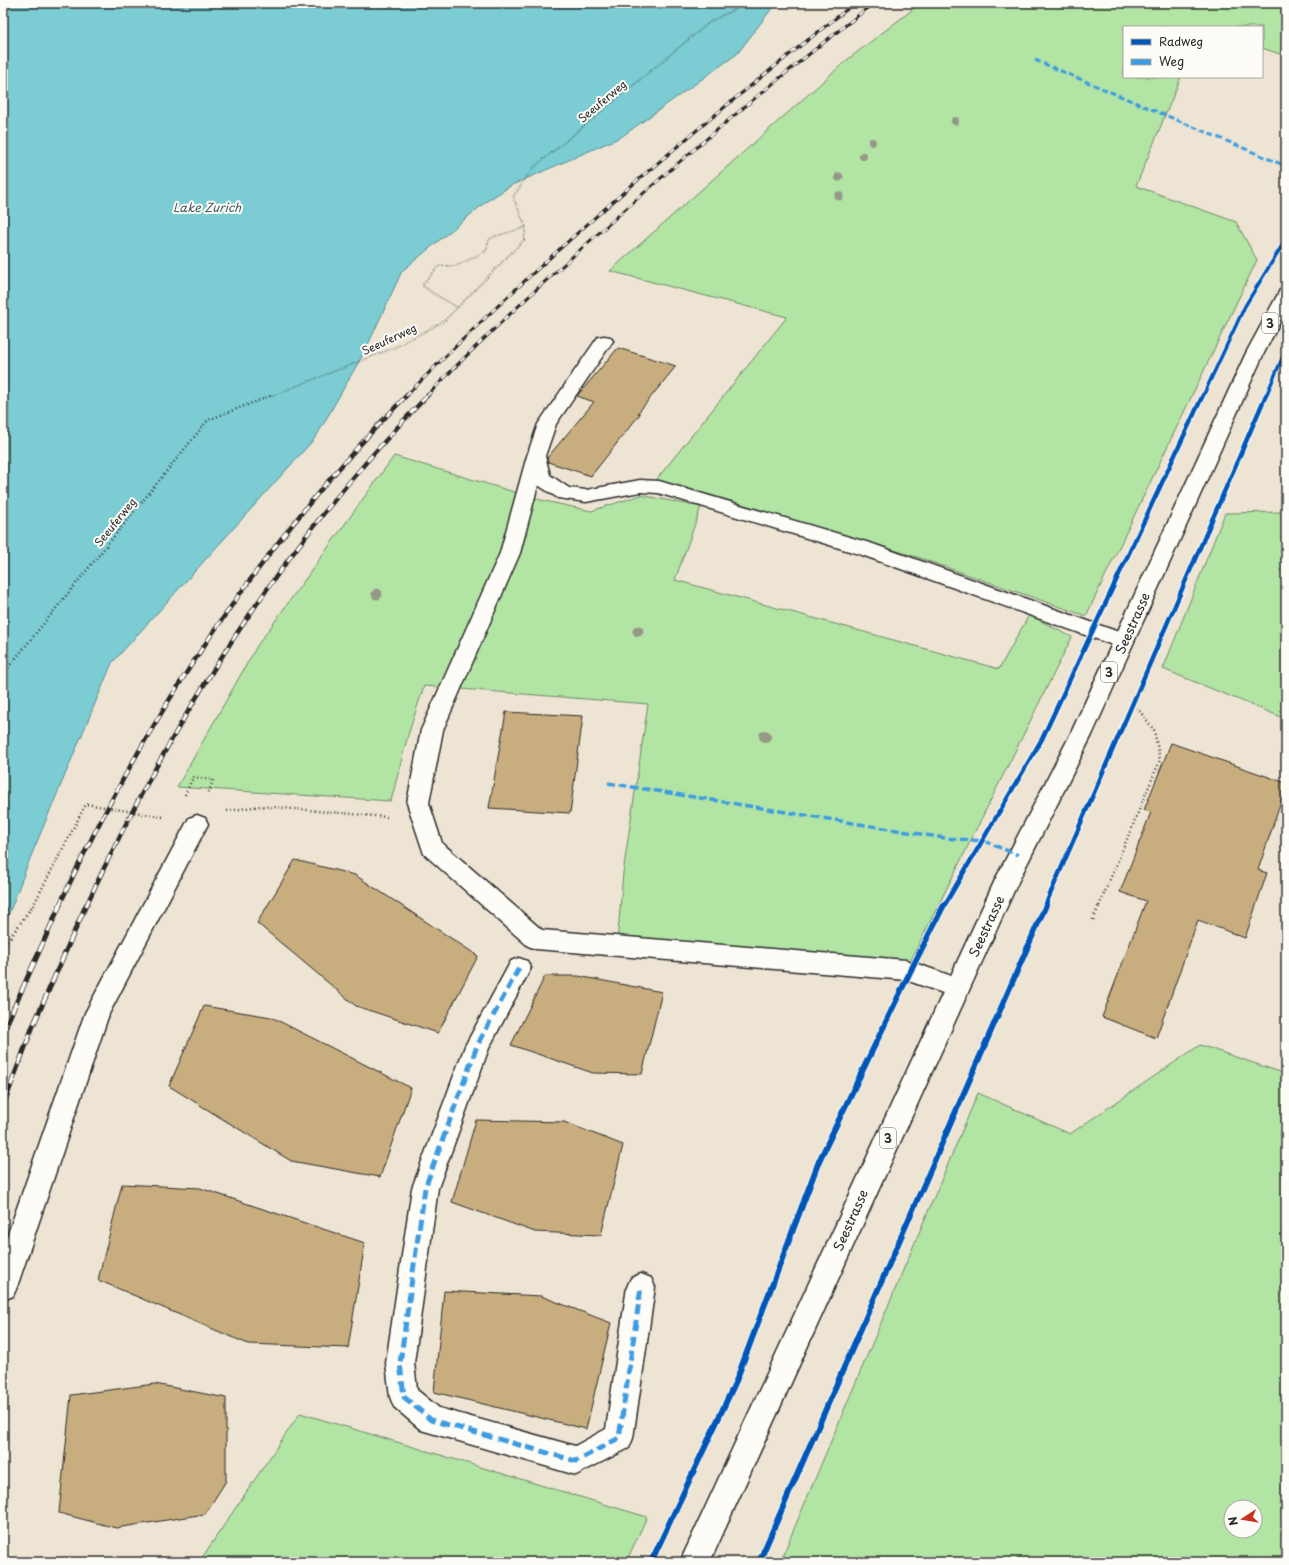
<svg xmlns="http://www.w3.org/2000/svg" width="1289" height="1565" viewBox="0 0 1289 1565" font-family="'Playpen Sans',sans-serif">
  <style>
    .green { fill: #b2e4a4; stroke: #6e8868; fill-rule: evenodd }
    .water { fill: #7bccd3; stroke: #5b8c90 }
    .building { fill: #c8ad7e; stroke: #2b2b2b }
    .lines { fill: none; stroke-linecap: round; stroke-linejoin: round }
    .service-casing { stroke: #2b2b2b; stroke-width: 3 }
    .pedestrian-casing { stroke: #2b2b2b; stroke-width: 3 }
    .primary-casing { stroke: #2b2b2b; stroke-width: 3 }
    .path-far2 { stroke: #2b2b2b; stroke-width: 2; stroke-dasharray: 0.5 2; stroke-linecap: butt }
    .path-far1 { stroke: #2b2b2b; stroke-width: 2.5; stroke-dasharray: 1 3; stroke-linecap: butt }
    .path { stroke: #2b2b2b; stroke-width: 3; stroke-dasharray: 1 3.5; stroke-linecap: butt }
    .service { fill: #fdfcf7; fill-rule: evenodd }
    .pedestrian { fill: #fdfcf7; fill-rule: evenodd }
    .primary { fill: #fdfcf7; fill-rule: evenodd }
    .rail-far2-casing { stroke: #2b2b2b; stroke-width: 3 }
    .rail-far1-casing { stroke: #2b2b2b; stroke-width: 4.5 }
    .rail-casing { stroke: #2b2b2b; stroke-width: 5 }
    .rail-far2 { stroke: #fdfcf7; stroke-width: 2; stroke-dasharray: 6; stroke-linecap: butt }
    .rail-far1 { stroke: #fdfcf7; stroke-width: 3; stroke-dasharray: 8; stroke-linecap: butt }
    .rail { stroke: #fdfcf7; stroke-width: 3.5; stroke-dasharray: 11; stroke-linecap: butt }
    .quiet-far2 { stroke: #3d9ce1; stroke-width: 3; stroke-dasharray: 6 3; stroke-linecap: butt }
    .quiet-far1 { stroke: #3d9ce1; stroke-width: 3.5; stroke-dasharray: 8 3.5; stroke-linecap: butt }
    .quiet { stroke: #3d9ce1; stroke-width: 5; stroke-dasharray: 10 5; stroke-linecap: butt }
    .cycleway-far2-casing { stroke: #fdfcf7; stroke-width: 5.5 }
    .cycleway-far1-casing { stroke: #fdfcf7; stroke-width: 7 }
    .cycleway-casing { stroke: #fdfcf7; stroke-width: 8 }
    .cycleway-far2 { stroke: #0057b8; stroke-width: 3.5 }
    .cycleway-far1 { stroke: #0057b8; stroke-width: 4.5 }
    .cycleway { stroke: #0057b8; stroke-width: 6 }
    .tree { fill: #959887 }
    .labels { text-anchor: middle; dominant-baseline: central; stroke-width: 4; stroke-linejoin: round; paint-order: stroke }
    .far-street-label { font-size: 11px; fill: #2b2b2b; stroke: #fdfcf7 }
    .far-water-label { font-size: 12px; font-style: italic; fill: #435b5d; stroke: #fdfcf7 }
    .shield { fill: #fdfcf7; stroke: #6a6a68; stroke-width: 1 }
    .shield-label { font-size: 12px; font-weight: bold; fill: #2b2b2b }
    .street-label { font-size: 13px; fill: #2b2b2b; stroke: #fdfcf7 }
  </style>
  <rect width="100%" height="100%" fill="#ede4d3"/>
  <filter id="ink" filterUnits="userSpaceOnUse"><feTurbulence type="fractalNoise" baseFrequency=".025" numOctaves="2"/><feDisplacementMap in="SourceGraphic" scale="8" xChannelSelector="R" yChannelSelector="G"/><feConvolveMatrix kernelMatrix="1 2 1 2 8 2 1 2 1" color-interpolation-filters="sRGB"/></filter>
  <g filter="url(#ink)">
    <path class="green" d="M921,3H1286V56L1262,48V27H1124V77H1181L1136,186L1236,222L1257,260L1086,616L917,557L656,480L787,317L610,271L847,60Z
      M394,456L541,500L591,511L641,495L701,507L675,580L999,669L1029,615L1072,637L906,970L617,945L623,873L648,704L424,686L408,735L391,801L177,787L257,646Z
      M1286,512V719L1163,669L1225,513Z
      M1200,1045L1286,1074V1562H780L978,1093L1070,1134ZM1231,1507H1255V1531H1231Z
      M300,1413L647,1517L626,1562H199Z"/>
    <path class="water" d="M3,3H774L773,7L737,54L621,137L512,185L487,201L402,271L366,349L316,437L112,663L31,856L3,929Z"/>
    <path class="building" d="M618,348L676,366L638,413L640,414L591,476L548,462L547,458L594,402L577,396Z
      M506,712L583,716L570,813L489,808Z
      M1171,743L1286,783V787L1258,870L1267,873L1245,938L1198,920L1156,1038L1102,1017L1146,901L1120,892L1151,812L1144,810Z
      M295,860L355,875L478,956L438,1033L356,1006L257,923Z
      M545,976H578L662,992L642,1074L593,1073L511,1045Z
      M204,1006L271,1017L411,1088L380,1177L291,1161L169,1086Z
      M476,1120L564,1122L623,1145L601,1235L535,1232L452,1202Z
      M122,1184L200,1188L365,1243L348,1348L248,1344L98,1280Z
      M444,1291L541,1296L611,1323L586,1429L434,1392Z
      M155,1384L226,1398V1481L205,1514L116,1528L59,1513L71,1395Z"/>
    <g class="lines">
      <defs>
        <path id="service" d="M604,336L610,337L613,341L556,424L545,456L550,475L569,488L586,490L640,480L659,481L873,544L1130,636L1133,641L1130,646L1123,648L1116,646L859,554L658,493L640,492L586,502L558,498L538,485L520,553L443,730L429,803L442,843L542,930L906,960L966,981L969,988L966,995L957,998L906,980L536,949L528,946L424,854L407,803L421,730L500,553L527,456L538,424L598,337Z
          M197,815L205,818L208,824L109,1014L17,1287L13,1296L3,1300V1248L85,1013L189,818Z"/>
        <path id="pedestrian" d="M519,958L527,961L531,968L489,1048L438,1188L414,1363L417,1390L439,1408L575,1446L606,1429L627,1287L631,1278L641,1274L651,1278L655,1287L633,1438L629,1448L576,1475L421,1430L394,1407L390,1397L386,1363L412,1188L465,1046L511,961Z"/>
        <path id="primary" d="M1286,289V310L1264,353L1092,735L1019,880L710,1562H680L995,880L1070,735L1246,353L1278,294L1280,290Z"/>
      </defs>
      <use href="#service" class="service-casing"/>
      <use href="#pedestrian" class="pedestrian-casing"/>
      <use href="#primary" class="primary-casing"/>
      <path class="path-far2" d="M457,307L434,294L422,285L439,266H456L486,251L489,240L493,237L526,227
        M271,396L396,347L444,321L524,240L526,227L513,197L533,168L711,21L748,3"/>
      <path class="path-far1" d="M3,674L208,420L273,395
        M185,795L193,777L213,780L208,794
        M227,811L260,806L387,817
        M33,906L86,804L163,817
        M1099,906L1160,760L1154,730L1139,710L1132,706"/>
      <path class="path" d="M1093,920L1099,905
        M3,928L5,945L3,950
        M5,945L33,905"/>
      <use href="#service" class="service"/>
      <use href="#pedestrian" class="pedestrian"/>
      <use href="#primary" class="primary"/>
      <defs>
        <path id="rail-far2" d="M406,396C545,254 698,125 855,3
          M427,396C479,341 535,290 591,240C683,157 777,78 874,3"/>
        <path id="rail-far1" d="M59,906C145,719 262,542 407,395
          M86,906C172,720 284,542 428,395"/>
        <path id="rail" d="M3,1032L60,905
          M3,1106L33,1026L86,905"/>
      </defs>
      <use href="#rail-far2" class="rail-far2-casing"/>
      <use href="#rail-far1" class="rail-far1-casing"/>
      <use href="#rail" class="rail-casing"/>
      <use href="#rail-far2" class="rail-far2"/>
      <use href="#rail-far1" class="rail-far1"/>
      <use href="#rail" class="rail"/>
      <path class="quiet-far2" d="M1035,60L1286,166"/>
      <path class="quiet-far1" d="M608,783L945,838L984,841L1018,855"/>
      <path class="quiet" d="M519,968L477,1046L425,1188L400,1363L404,1397L431,1420L576,1461L619,1438L641,1287"/>
      <defs>
        <path id="cycleway-far2" d="M1203,396L1245,306L1286,239
          M1266,396L1286,349"/>
        <path id="cycleway-far1" d="M944,906L1042,739L1203,395
          M1045,906L1266,395"/>
        <path id="cycleway" d="M651,1562L736,1381L819,1161L910,972L944,905
          M759,1562L1046,905"/>
      </defs>
      <use href="#cycleway-far2" class="cycleway-far2-casing"/>
      <use href="#cycleway-far1" class="cycleway-far1-casing"/>
      <use href="#cycleway" class="cycleway-casing"/>
      <use href="#cycleway-far2" class="cycleway-far2"/>
      <use href="#cycleway-far1" class="cycleway-far1"/>
      <use href="#cycleway" class="cycleway"/>
    </g>
    <g class="tree">
      <circle cx="955" cy="121" r="4"/>
      <circle cx="872" cy="142" r="4"/>
      <circle cx="863" cy="156" r="4"/>
      <circle cx="839" cy="177" r="4.5"/>
      <circle cx="839" cy="196" r="4.5"/>
      <circle cx="377" cy="594" r="5.5"/>
      <circle cx="638" cy="631" r="5.5"/>
      <circle cx="765" cy="736" r="6"/>
    </g>
  </g>
  <g class="labels">
    <g class="far-street-label">
      <text transform="translate(602 101) rotate(-40)">Seeuferweg</text>
      <text transform="translate(389 339) rotate(-25)">Seeuferweg</text>
      <text transform="translate(115 522) rotate(-51)">Seeuferweg</text>
    </g>
    <g class="far-water-label">
      <text x="207" y="207">Lake Zurich</text>
    </g>
    <g class="shield">
      <rect x="1262" y="313" width="16" height="20" rx="3"/>
      <rect x="1101" y="662" width="16" height="20" rx="3"/>
      <rect x="880" y="1128" width="16" height="20" rx="3"/>
    </g>
    <g class="shield-label">
      <text x="1270" y="323">3</text>
      <text x="1109" y="672">3</text>
      <text x="888" y="1138">3</text>
    </g>
    <g class="street-label">
      <text transform="translate(1132 623) rotate(-66)">Seestrasse</text>
      <text transform="translate(986 926) rotate(-65)">Seestrasse</text>
      <text transform="translate(850 1220) rotate(-66)">Seestrasse</text>
    </g>
  </g>
  <rect width="1289" height="1565" fill="none" stroke="#fdfcf7" stroke-width="16"/>
  <rect x="8" y="8" width="1273" height="1549" fill="none" stroke="#2b2b2b" stroke-width="1.5" filter="url(#ink)"/>
  <rect x="1123" y="26" width="140" height="52" fill="#fdfcf7" stroke="#a9a8a5"/>
  <rect x="1131" y="39" width="20" height="6" fill="#0057b8" stroke="#a9a8a5"/>
  <text x="1159" y="46" font-size="12" fill="#2b2b2b">Radweg</text>
  <rect x="1131" y="59" width="20" height="6" fill="#3d9ce1" stroke="#a9a8a5"/>
  <text x="1159" y="66" font-size="12" fill="#2b2b2b">Weg</text>
  <g transform="translate(1243 1519) rotate(258)"><circle r="19" fill="#fdfcf7" stroke="#a9a8a5"/>
  <path d="M0-3L7 15L0 10L-7 15Z" fill="#c8321e"/>
  <text y="-6" font-size="11" font-weight="bold" text-anchor="middle" fill="#2b2b2b">N</text>
  </g>
</svg>
